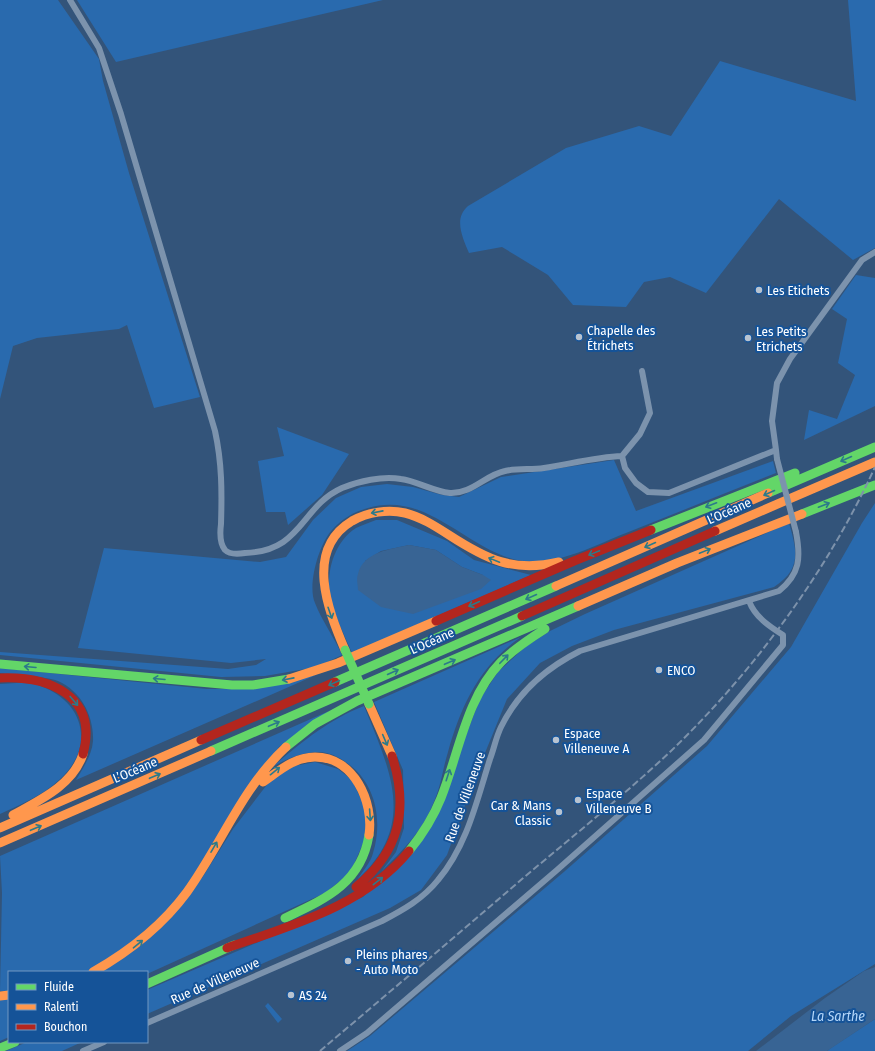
<svg xmlns="http://www.w3.org/2000/svg" width="875" height="1051" viewBox="0 0 875 1051" font-family="'Fira Sans Condensed',sans-serif">
  <style>
    .green { fill: #296aae; fill-rule: evenodd }
    .water { fill: #386494 }
    .lines { fill: none; stroke-linecap: round; stroke-linejoin: round }
    .street { stroke: #7c93ad; stroke-width: 6 }
    .fast { stroke: #63d668; stroke-width: 9 }
    .slow { stroke: #ff974d; stroke-width: 9 }
    .jam { stroke: #b3261e; stroke-width: 9 }
    .rail { stroke: #7d92ab; stroke-width: 2; stroke-dasharray: 7 3; stroke-linecap: butt }
    .street-bridge { stroke: #7c93ad; stroke-width: 6 }
    .fast-bridge { stroke: #63d668; stroke-width: 9 }
    .oneway { stroke: #2c7a8a }
    .poi-dot { fill: #b8c3d0; stroke: #155398; stroke-width: 1.5 }
    .labels { text-anchor: middle; dominant-baseline: central; stroke-width: 4; stroke-linejoin: round; paint-order: stroke }
    .poi-label { font-size: 13px; fill: #fff; stroke: #155398; text-anchor: start }
    .street-label { font-size: 13px; fill: #fff; stroke: #155398 }
    .water-label { font-size: 14px; font-style: italic; fill: #b4d6f9; stroke: #155398 }
  </style>
  <rect width="100%" height="100%" fill="#33547a"/>
  <path class="green" d="M0,0H58L99,59L103,81L129,173L200,397L154,408L127,325L119,329L37,338L13,346L0,399Z
    M77,0H383L116,62Z
    M848,0H875V248L853,260L779,199L706,293L670,277L644,282L626,307L573,305L548,275L502,247L469,253C463,238 453,219 468,206L566,148L639,126L671,136L720,61L856,101Z
    M856,275L875,278V406L804,440L809,410L837,419L855,375L838,363L847,319L832,309Z
    M277,427L349,454L322,495L288,525L285,512H266L258,461L284,456Z
    M614,460L636,511L773,461L776,473C726,493 676,513 626,533C598,544 568,560 537,562C475,564 433,488 368,508C353,512 342,519 332,530C319,544 307,585 315,603C322,621 334,637 342,655L317,667L265,676L221,677L0,655V652L228,669L256,665L266,659L231,663L78,648L104,548L260,562L286,557L313,520L336,498L361,487L387,484L413,487L442,495L459,497L501,477Z
    M875,503V964L791,1016L748,1051H347L370,1036L565,871L707,746L791,647L862,523Z
    M376,520H397L447,541L474,560L531,575L352,653C344,634 330,607 329,587C328,565 337,540 356,528C362,525 369,523 376,520ZM409,545L436,550L462,567L483,575L365,561L381,551Z
    M789,523C797,551 802,569 774,587L614,630L572,646L540,663L507,699L476,775L447,855L421,890L390,908L147,1014V990L363,897L429,830L480,699L498,672L525,647L550,631L585,614Z
    M521,637C480,665 461,705 448,752C443,768 441,785 435,799C423,831 404,849 381,872L396,852L404,828L403,770L374,702Z
    M0,668L207,689H247L316,675L76,780C83,768 92,755 93,741C94,716 81,691 58,681C44,676 15,675 0,673Z
    M17,683C24,683 32,683 38,685C85,701 96,747 59,780C43,795 20,805 0,814V684Z
    M364,706C390,770 418,825 357,880C362,872 371,862 373,853C383,821 376,783 347,763C339,757 329,752 319,752C302,752 287,759 272,767C304,741 326,721 364,706Z
    M329,711L279,747L187,888L157,924L96,967L87,972H9V991H0L2,893L0,856Z
    M315,762L338,769L352,780L367,812L365,839L350,873L325,893L147,974V972H100L202,878L233,829L269,782L289,767Z
    M0,999H9V1037L0,1041Z
    M268,1003L282,1019L278,1023L265,1006Z
    M875,1019V1051H827L831,1048Z
    M27,1042H82L62,1051H6Z"/>
  <path class="water" d="M409,545L436,550L462,567L483,575L491,580L481,589L413,614L381,607L358,590C358,585 356,579 358,574C363,552 391,549 409,545Z
    M875,967V1019L827,1051H756L825,998L864,971Z"/>
  <g class="lines">
    <path class="street" d="M70,0L99,48L121,114L215,431C222,463 222,492 221,524C220,532 219,543 225,550C230,555 239,554 245,553C303,551 300,507 342,488C359,481 382,476 401,479C417,481 432,491 450,493C472,494 485,475 505,471C518,468 531,470 544,468C570,464 596,457 622,456L640,434L650,413L642,371
      M776,450L772,421L777,383L790,359L862,260L875,252
      M622,456L625,468L636,483L648,492L669,493L776,450L777,459
      M147,1023L382,921C403,910 423,899 438,880C467,846 477,800 490,759C494,749 496,737 501,727C518,692 546,668 580,651L779,591C800,574 801,558 796,532
      M83,1051L104,1042
      M340,1051L367,1033L557,870L704,740L783,645V635C769,626 755,617 749,601"/>
    <path class="fast" d="M768,493L875,447
      M802,514L875,485
      M651,530L795,473
      M0,664L232,685H253L289,679
      M335,682L556,586
      M286,747L315,724L357,701L578,606
      M211,751L522,616
      M409,851C422,835 433,818 441,798C459,753 466,698 501,662C514,649 529,639 545,629
      M285,918C325,899 361,884 369,835
      M147,984L234,945
      M0,1048L15,1042"/>
    <path class="slow" d="M715,531L875,462
      M556,586L768,493
      M578,606L677,563L802,514
      M345,650C328,610 304,550 352,521C368,512 388,509 405,513C421,517 435,526 449,535C486,559 513,573 559,562
      M289,679L338,663L436,621
      M369,704L392,756
      M263,782C279,771 294,757 315,757C354,757 374,802 369,835
      M13,815C40,800 73,785 83,754
      M0,828L201,740
      M0,843L211,751
      M93,972C130,951 162,926 187,892C221,845 242,788 286,747
      M0,996L9,995"/>
    <path class="jam" d="M522,616L715,531
      M436,621L574,561L651,530
      M0,678C48,676 99,695 83,754
      M201,740L335,682
      M356,887C400,851 409,809 392,756
      M227,948C292,925 364,906 409,851"/>
    <path class="rail" d="M320,1051C387,994 455,937 522,879C572,837 623,796 671,751C754,671 827,572 875,467"/>
    <path class="street-bridge" d="M777,459L796,532"/>
    <path class="fast-bridge" d="M345,650L369,704"/>
  </g>
  <defs><path id="oneway-shaft" d="M-6 0H5M1.5-3L5.5 0L1.5 3" fill="none" stroke-width="1.6" stroke-linecap="round" stroke-linejoin="round"/></defs>
  <g class="oneway">
    <use href="#oneway-shaft" transform="translate(846 459) rotate(156)"/>
    <use href="#oneway-shaft" transform="translate(769 493) rotate(156)"/>
    <use href="#oneway-shaft" transform="translate(711 505) rotate(159)"/>
    <use href="#oneway-shaft" transform="translate(824 505) rotate(-21)"/>
    <use href="#oneway-shaft" transform="translate(377 512) rotate(169)"/>
    <use href="#oneway-shaft" transform="translate(650 545) rotate(156)"/>
    <use href="#oneway-shaft" transform="translate(705 551) rotate(-22)"/>
    <use href="#oneway-shaft" transform="translate(594 553) rotate(158)"/>
    <use href="#oneway-shaft" transform="translate(494 560) rotate(-158)"/>
    <use href="#oneway-shaft" transform="translate(531 597) rotate(156)"/>
    <use href="#oneway-shaft" transform="translate(474 604) rotate(156)"/>
    <use href="#oneway-shaft" transform="translate(330 613) rotate(71)"/>
    <use href="#oneway-shaft" transform="translate(504 659) rotate(-46)"/>
    <use href="#oneway-shaft" transform="translate(450 662) rotate(-23)"/>
    <use href="#oneway-shaft" transform="translate(30 667) rotate(-175)"/>
    <use href="#oneway-shaft" transform="translate(393 672) rotate(-24)"/>
    <use href="#oneway-shaft" transform="translate(159 679) rotate(-175)"/>
    <use href="#oneway-shaft" transform="translate(288 679) rotate(169)"/>
    <use href="#oneway-shaft" transform="translate(334 683) rotate(156)"/>
    <use href="#oneway-shaft" transform="translate(74 701) rotate(50)"/>
    <use href="#oneway-shaft" transform="translate(274 724) rotate(-23)"/>
    <use href="#oneway-shaft" transform="translate(385 740) rotate(67)"/>
    <use href="#oneway-shaft" transform="translate(275 771) rotate(-39)"/>
    <use href="#oneway-shaft" transform="translate(448 775) rotate(-72)"/>
    <use href="#oneway-shaft" transform="translate(155 776) rotate(-23)"/>
    <use href="#oneway-shaft" transform="translate(370 815) rotate(86)"/>
    <use href="#oneway-shaft" transform="translate(36 828) rotate(-23)"/>
    <use href="#oneway-shaft" transform="translate(214 847) rotate(-60)"/>
    <use href="#oneway-shaft" transform="translate(378 881) rotate(-38)"/>
    <use href="#oneway-shaft" transform="translate(138 944) rotate(-40)"/>
  </g>
  <g class="poi-dot">
    <circle cx="759" cy="290" r="4"/>
    <circle cx="579" cy="337" r="4"/>
    <circle cx="748" cy="338" r="4"/>
    <circle cx="659" cy="670" r="4"/>
    <circle cx="556" cy="740" r="4"/>
    <circle cx="578" cy="800" r="4"/>
    <circle cx="559" cy="812" r="4"/>
    <circle cx="348" cy="961" r="4"/>
    <circle cx="291" cy="995" r="4"/>
  </g>
  <g class="labels">
    <g class="poi-label">
      <text x="767" y="290">Les Etichets</text>
      <text x="587" y="330">Chapelle des<tspan x="587" dy="15">Étrichets</tspan></text>
      <text x="756" y="331">Les Petits<tspan x="756" dy="15">Etrichets</tspan></text>
      <text x="667" y="670">ENCO</text>
      <text x="564" y="733">Espace<tspan x="564" dy="15">Villeneuve A</tspan></text>
      <text x="586" y="793">Espace<tspan x="586" dy="15">Villeneuve B</tspan></text>
      <text x="551" y="805" text-anchor="end">Car &amp; Mans<tspan x="551" dy="15">Classic</tspan></text>
      <text x="356" y="954">Pleins phares<tspan x="356" dy="15">- Auto Moto</tspan></text>
      <text x="299" y="995">AS 24</text>
    </g>
    <g class="street-label">
      <text transform="translate(729 511) rotate(-24)">L’Océane</text>
      <text transform="translate(432 641) rotate(-24)">L’Océane</text>
      <text transform="translate(135 770) rotate(-23)">L’Océane</text>
      <text transform="translate(465 797) rotate(-70)">Rue de Villeneuve</text>
      <text transform="translate(215 981) rotate(-24)">Rue de Villeneuve</text>
    </g>
    <g class="water-label">
      <text x="838" y="1016">La Sarthe</text>
    </g>
  </g>
  <rect x="8" y="971" width="140" height="72" fill="#155398" stroke="#7398c1"/>
  <rect x="16" y="984" width="20" height="6" fill="#63d668" stroke="#7398c1"/>
  <text x="44" y="991" font-size="12" fill="#ffffff">Fluide</text>
  <rect x="16" y="1004" width="20" height="6" fill="#ff974d" stroke="#7398c1"/>
  <text x="44" y="1011" font-size="12" fill="#ffffff">Ralenti</text>
  <rect x="16" y="1024" width="20" height="6" fill="#b3261e" stroke="#7398c1"/>
  <text x="44" y="1031" font-size="12" fill="#ffffff">Bouchon</text>
</svg>
